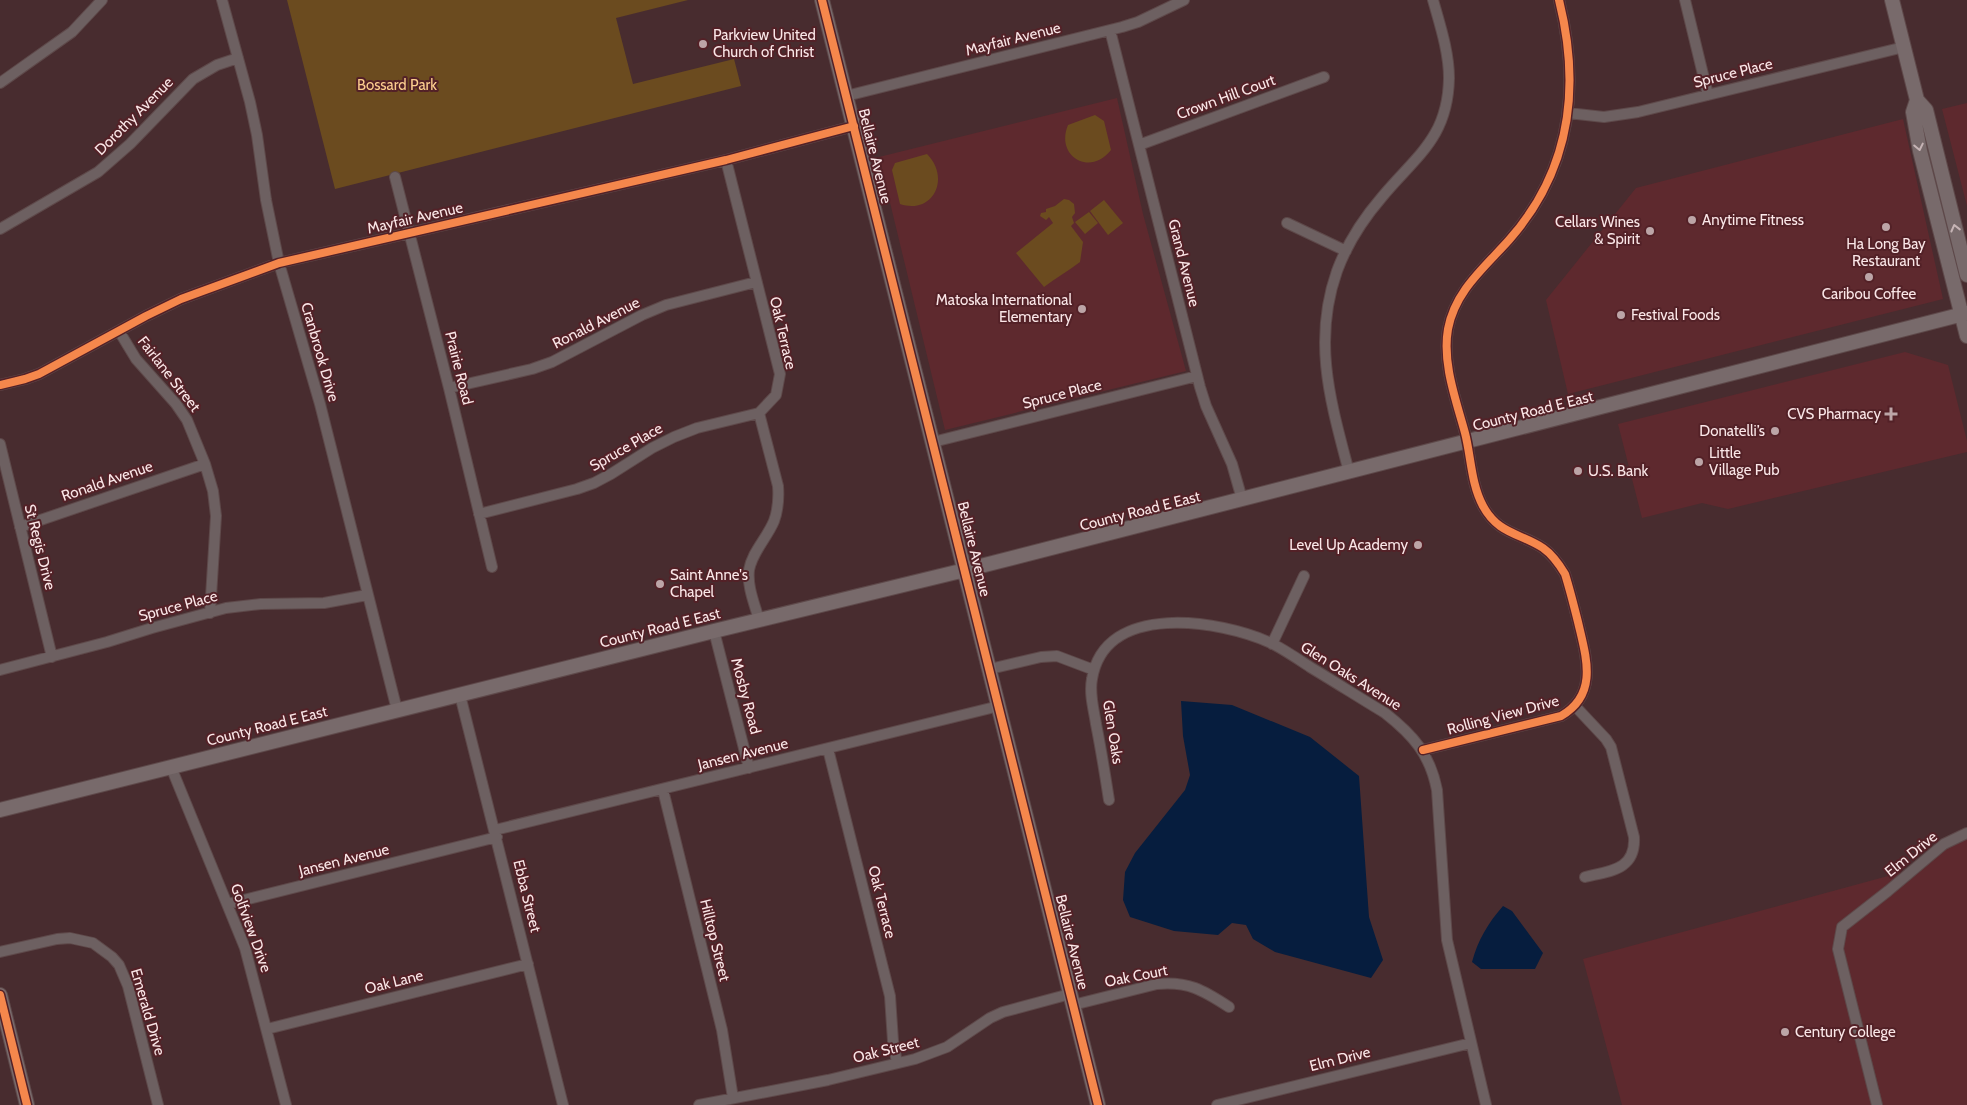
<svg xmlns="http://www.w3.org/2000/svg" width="1967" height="1105" viewBox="0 0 1967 1105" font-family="Cabin,sans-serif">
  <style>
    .built { fill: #5e292e }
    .green { fill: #6b4b1f }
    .water { fill: #061d3e }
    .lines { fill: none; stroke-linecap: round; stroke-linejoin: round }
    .street-casing { stroke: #5e494a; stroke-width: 12 }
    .secondary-casing { stroke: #5e494a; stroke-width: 16 }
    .street { stroke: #6d6061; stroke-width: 10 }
    .secondary { stroke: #786a6b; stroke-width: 14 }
    .cycleway-casing { stroke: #532127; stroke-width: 11 }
    .cycleway { stroke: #f5874c; stroke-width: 8 }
    .oneway { stroke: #c6b4b5 }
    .poi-dot { fill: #bca5a7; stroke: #532127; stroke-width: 2 }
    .labels { text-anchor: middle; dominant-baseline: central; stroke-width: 4; stroke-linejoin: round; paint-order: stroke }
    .poi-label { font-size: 15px; fill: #fae6e7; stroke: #532127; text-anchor: start }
    .street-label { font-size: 15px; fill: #fae6e7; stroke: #532127 }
    .park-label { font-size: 15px; fill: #fcce8e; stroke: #532127 }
  </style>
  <rect width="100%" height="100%" fill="#482c2f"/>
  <path class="built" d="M1117,98L1143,214L1186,371L945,430L879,157Z
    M1967,103V206L1942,109Z
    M1903,119L1943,299L1568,394L1546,300L1636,188Z
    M1905,352L1948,365L1967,441V452L1728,509L1702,503L1642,518L1618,424Z
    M1967,833V1105H1622L1583,959L1910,870Z"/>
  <path class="green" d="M287,0H688L616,18L633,84L734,59L741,86L335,189Z
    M1095,115L1104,121L1111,150C1090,177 1055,156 1068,125Z
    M927,154C951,178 933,215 900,204L892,170L895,163Z
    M1064,199L1069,200L1074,204L1075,213L1072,217L1074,223L1071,226L1083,242L1080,262C1068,271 1056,278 1044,287L1016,253L1053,223L1049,217L1046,220L1040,216L1041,213L1046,212V209L1055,206Z
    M1104,200L1123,223L1108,235L1090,211Z
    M1089,212L1098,223L1085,234L1075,222Z"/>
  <path class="water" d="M1181,701L1232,705L1310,737L1359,776L1369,917L1383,960L1371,978L1275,952L1253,939L1246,925L1232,923L1218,935L1174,931L1130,917L1123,900L1125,872L1135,853L1185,790L1190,775L1183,736Z
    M1503,906L1512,911L1543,953L1535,969H1481L1472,962C1478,940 1488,923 1503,906Z"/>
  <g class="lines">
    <defs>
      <path id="street" d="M222,0L250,102L257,135L266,200L279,263L320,404L397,710
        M1685,0L1708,95
        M1110,30L1200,387L1206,406L1232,464L1242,499
        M0,83L72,32L102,0
        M846,96L1122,27L1138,22L1184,0
        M1568,113L1604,117L1638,112L1904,47
        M1139,145L1324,77
        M726,160L780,374L776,395L759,413
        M395,177L449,388L492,567
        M1287,223L1346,251
        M0,229L98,172L130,144L193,79L217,65L238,58
        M119,331L136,359L176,404L187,420L205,464L213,491L216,516L210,613
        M0,385L25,379L39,374L146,316L181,299L279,263L726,160L854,126
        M449,388L532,369L552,362L642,315L666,305L756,282
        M759,413L778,486C779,499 778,510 774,521C767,538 752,552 749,570C747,587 755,605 759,620
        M933,442L1197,376
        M0,444L52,657
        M1349,472C1331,403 1312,342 1337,271C1347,244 1363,219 1382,197C1416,156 1448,138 1449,78C1449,52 1440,25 1433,0
        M479,514L577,489L594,483L611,474L652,448L674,437L697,428L759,413
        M20,527L205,464
        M714,631L749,768
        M1272,644L1304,576
        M990,669L1041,657L1057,656L1094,670
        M0,670L107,642L152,628L226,608L261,604L324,603L367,595
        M460,695L563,1105
        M1575,706L1606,739L1611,747L1634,837C1636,870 1610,871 1585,877
        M828,749L890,996L893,1041L897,1063
        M1423,750L1561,716C1599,694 1586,657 1578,622C1574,606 1570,590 1565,574C1559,564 1553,555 1543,548C1520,533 1498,534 1483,506C1471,484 1471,456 1465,433C1456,400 1442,363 1448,329C1455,291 1484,268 1509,240C1571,170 1581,88 1559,0
        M171,767L245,948L286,1105
        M663,790L722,1030L733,1098
        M1109,800C1105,774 1101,749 1096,724C1094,710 1089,694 1092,679C1105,601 1220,620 1271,643C1285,650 1298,659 1310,667C1335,682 1360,698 1385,713C1413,735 1430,754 1437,790L1447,940L1486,1105
        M495,830L999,706
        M228,904L497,837
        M0,952L57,939L70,938L93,943L112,957L119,965L128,986L158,1105
        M1073,1005L1157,984C1188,981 1203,990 1229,1007
        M267,1029L528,964
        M699,1105L828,1080L915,1059L947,1047L990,1018L1003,1012L1070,994
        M1217,1105L1471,1043
        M1877,1105L1838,949L1842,927L1888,891L1944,844L1967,833"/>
      <path id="secondary" d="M822,0L1098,1105
        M1892,0L1917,100L1926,110L1967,275
        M1917,100L1913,112L1920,151L1967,336
        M0,810L714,631L965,570L1967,313
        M0,995L27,1105"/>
    </defs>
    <use href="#street" class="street-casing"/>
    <use href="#secondary" class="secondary-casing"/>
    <use href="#street" class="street"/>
    <use href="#secondary" class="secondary"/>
    <defs>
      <path id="cycleway" d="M822,0L1098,1105
        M0,385L25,379L39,374L146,316L181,299L279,263L726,160L854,126
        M1423,750L1561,716C1599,694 1586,657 1578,622C1574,606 1570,590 1565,574C1559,564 1553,555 1543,548C1520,533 1498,534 1483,506C1471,484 1471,456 1465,433C1456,400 1442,363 1448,329C1455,291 1484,268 1509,240C1571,170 1581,88 1559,0
        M0,995L27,1105"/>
    </defs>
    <use href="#cycleway" class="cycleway-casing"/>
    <use href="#cycleway" class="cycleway"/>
  </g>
  <defs><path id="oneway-chevron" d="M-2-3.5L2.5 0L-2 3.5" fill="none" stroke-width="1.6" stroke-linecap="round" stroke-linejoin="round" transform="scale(1.25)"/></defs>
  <g class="oneway">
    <use href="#oneway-chevron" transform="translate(1919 147) rotate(78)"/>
    <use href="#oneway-chevron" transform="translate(1955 228) rotate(-104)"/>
  </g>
  <g class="poi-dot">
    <circle cx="703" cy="44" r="5"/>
    <circle cx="1692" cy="220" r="5"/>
    <circle cx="1886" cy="227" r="5"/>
    <circle cx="1650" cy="231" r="5"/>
    <circle cx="1869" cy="277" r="5"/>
    <circle cx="1082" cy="309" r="5"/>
    <circle cx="1621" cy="315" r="5"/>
    <path d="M1888.5 406.5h5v5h5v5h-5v5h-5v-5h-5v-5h5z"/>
    <circle cx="1775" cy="431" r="5"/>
    <circle cx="1699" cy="462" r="5"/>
    <circle cx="1578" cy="471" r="5"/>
    <circle cx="1418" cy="545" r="5"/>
    <circle cx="660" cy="584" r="5"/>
    <circle cx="1785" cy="1032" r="5"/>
  </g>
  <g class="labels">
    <g class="poi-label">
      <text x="713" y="35">Parkview United<tspan x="713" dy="17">Church of Christ</tspan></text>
      <text x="1702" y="220">Anytime Fitness</text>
      <text x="1640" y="222" text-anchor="end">Cellars Wines<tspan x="1640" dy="17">&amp; Spirit</tspan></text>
      <text x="1886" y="244" text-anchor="middle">Ha Long Bay<tspan x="1886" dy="17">Restaurant</tspan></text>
      <text x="1869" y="294" text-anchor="middle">Caribou Coffee</text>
      <text x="1072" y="300" text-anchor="end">Matoska International<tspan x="1072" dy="17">Elementary</tspan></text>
      <text x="1631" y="315">Festival Foods</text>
      <text x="1881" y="414" text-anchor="end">CVS Pharmacy</text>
      <text x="1765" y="431" text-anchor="end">Donatelli’s</text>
      <text x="1709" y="453">Little<tspan x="1709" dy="17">Village Pub</tspan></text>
      <text x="1588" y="471">U.S. Bank</text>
      <text x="1408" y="545" text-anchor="end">Level Up Academy</text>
      <text x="670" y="575">Saint Anne's<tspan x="670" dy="17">Chapel</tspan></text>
      <text x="1795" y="1032">Century College</text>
    </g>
    <g class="street-label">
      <text transform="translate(1013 39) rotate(-14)">Mayfair Avenue</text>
      <text transform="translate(1733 73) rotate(-14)">Spruce Place</text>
      <text transform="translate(1226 97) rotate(-20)">Crown Hill Court</text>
      <text transform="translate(134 116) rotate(-45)">Dorothy Avenue</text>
      <text transform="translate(875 156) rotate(76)">Bellaire Avenue</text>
      <text transform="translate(415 218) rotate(-13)">Mayfair Avenue</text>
      <text transform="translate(1184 263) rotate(76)">Grand Avenue</text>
      <text transform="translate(596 323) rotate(-27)">Ronald Avenue</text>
      <text transform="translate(783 333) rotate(77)">Oak Terrace</text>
      <text transform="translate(320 352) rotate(74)">Cranbrook Drive</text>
      <text transform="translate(459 368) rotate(76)">Prairie Road</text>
      <text transform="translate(169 374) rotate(52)">Fairlane Street</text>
      <text transform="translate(1062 394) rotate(-14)">Spruce Place</text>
      <text transform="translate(1533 411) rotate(-14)">County Road E East</text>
      <text transform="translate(626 447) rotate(-30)">Spruce Place</text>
      <text transform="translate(107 481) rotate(-19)">Ronald Avenue</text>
      <text transform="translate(1140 511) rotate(-14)">County Road E East</text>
      <text transform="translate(40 547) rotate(76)">St Regis Drive</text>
      <text transform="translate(974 549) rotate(76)">Bellaire Avenue</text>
      <text transform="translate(178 606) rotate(-15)">Spruce Place</text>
      <text transform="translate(660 628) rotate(-14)">County Road E East</text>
      <text transform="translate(1351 676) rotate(32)">Glen Oaks Avenue</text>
      <text transform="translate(746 696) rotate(75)">Mosby Road</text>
      <text transform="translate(1503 715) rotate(-15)">Rolling View Drive</text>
      <text transform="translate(267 726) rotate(-14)">County Road E East</text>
      <text transform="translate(1113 732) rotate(81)">Glen Oaks</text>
      <text transform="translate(743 754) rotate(-14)">Jansen Avenue</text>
      <text transform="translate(1911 854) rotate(-39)">Elm Drive</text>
      <text transform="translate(344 860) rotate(-14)">Jansen Avenue</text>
      <text transform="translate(527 896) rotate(76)">Ebba Street</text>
      <text transform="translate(882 902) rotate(76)">Oak Terrace</text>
      <text transform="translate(251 928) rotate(70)">Golfview Drive</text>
      <text transform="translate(715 940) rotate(76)">Hilltop Street</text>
      <text transform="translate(1072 942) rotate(76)">Bellaire Avenue</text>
      <text transform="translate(1136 976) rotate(-11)">Oak Court</text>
      <text transform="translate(394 982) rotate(-14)">Oak Lane</text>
      <text transform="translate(148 1012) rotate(74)">Emerald Drive</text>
      <text transform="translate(886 1050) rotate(-14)">Oak Street</text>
      <text transform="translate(1340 1059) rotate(-14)">Elm Drive</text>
    </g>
    <g class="park-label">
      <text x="397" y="85">Bossard Park</text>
    </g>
  </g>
</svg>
